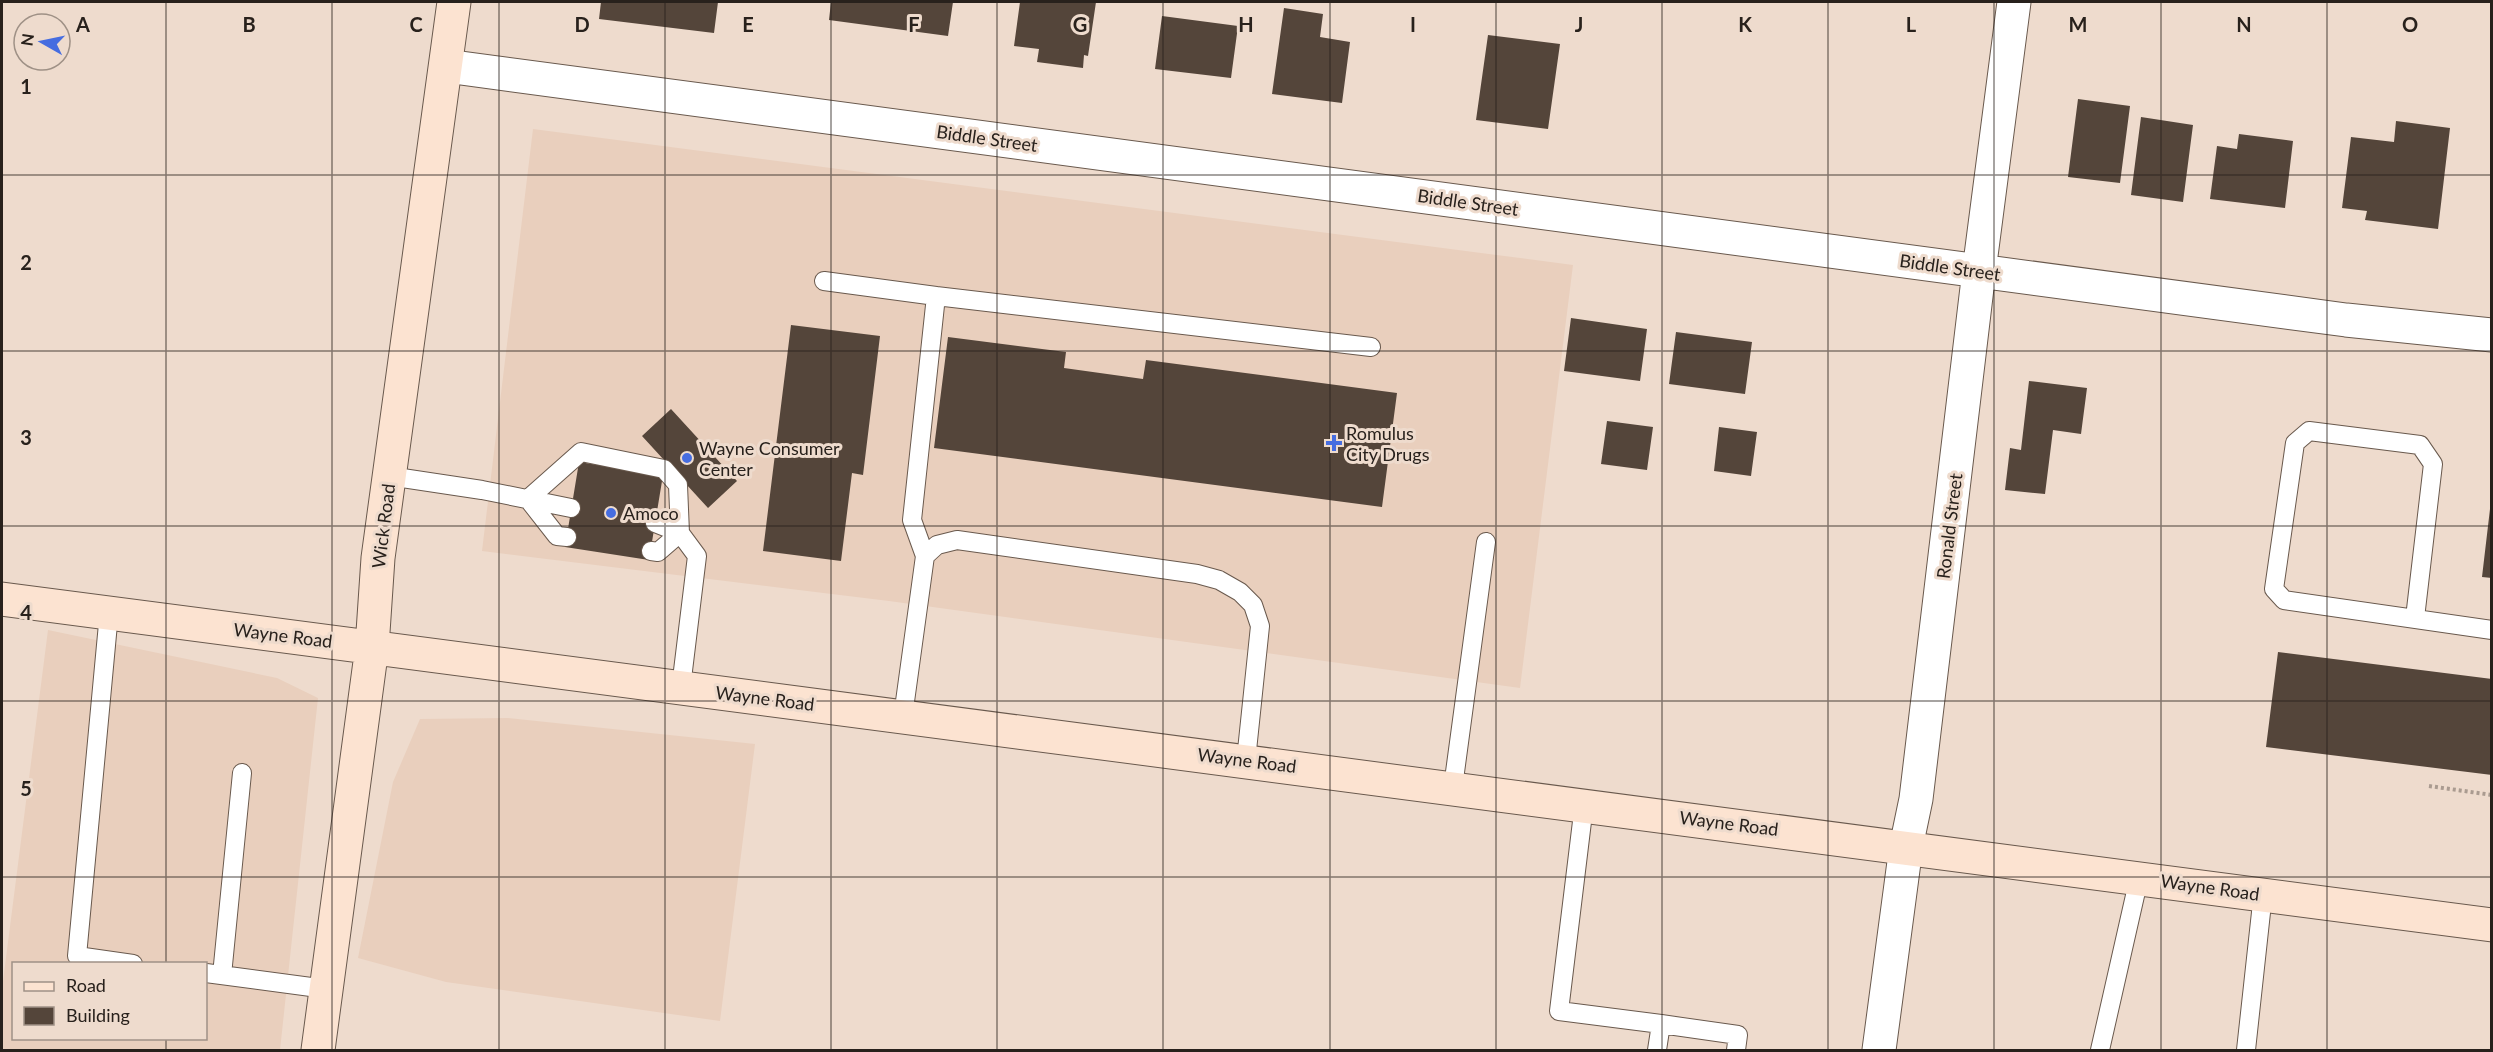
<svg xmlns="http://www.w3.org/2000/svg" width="2493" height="1052" viewBox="0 0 2493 1052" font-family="Lato,sans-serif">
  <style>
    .built { fill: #e9cfbd; fill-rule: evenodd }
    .building { fill: #54453a }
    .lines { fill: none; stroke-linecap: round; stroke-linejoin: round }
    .lane-casing { stroke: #69594d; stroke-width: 20 }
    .street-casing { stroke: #69594d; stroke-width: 35 }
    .secondary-casing { stroke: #69594d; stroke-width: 35 }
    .path { stroke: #aa9b90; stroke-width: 4; stroke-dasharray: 3 3; stroke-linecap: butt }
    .lane { stroke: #fff; stroke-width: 18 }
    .street { stroke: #fff; stroke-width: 33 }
    .secondary { stroke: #fce3d1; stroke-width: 33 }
    .grid { fill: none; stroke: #28211c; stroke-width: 1.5; stroke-opacity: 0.55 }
    .poi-dot { fill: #466de0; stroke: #eedbcd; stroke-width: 2 }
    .labels { text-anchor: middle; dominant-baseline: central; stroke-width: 6; stroke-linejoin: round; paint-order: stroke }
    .street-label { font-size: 18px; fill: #28211c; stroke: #eedbcd }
    .poi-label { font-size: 18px; fill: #28211c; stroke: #eedbcd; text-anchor: start }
    .grid-label { font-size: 20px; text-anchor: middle; font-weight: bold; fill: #28211c; stroke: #eedbcd; stroke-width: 6; stroke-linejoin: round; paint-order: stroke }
  </style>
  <rect width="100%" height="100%" fill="#eedbcd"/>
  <path class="built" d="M533,129L1573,265L1520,688L889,601L482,551Z
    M48,630L277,678L318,698L280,1050H2V989ZM14,964H206V1038H14Z
    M507,718L755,744L720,1021L446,982L358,958L393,782L420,719Z"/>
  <path class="building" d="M601,2H718L714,33L599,19Z
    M831,2H953L948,36L829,20Z
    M1020,2H1096L1088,56L1084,55L1083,68L1037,62L1039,49L1014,46Z
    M1284,8L1323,14L1320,37L1350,42L1342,103L1272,94Z
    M1162,16L1238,26L1231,78L1155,69Z
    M1488,35L1560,44L1548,129L1476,120Z
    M2078,99L2130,106L2120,183L2068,177Z
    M2141,117L2193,125L2183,202L2131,195Z
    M2396,121L2450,128L2438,229L2365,220L2367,211L2342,208L2351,137L2394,142Z
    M2239,134L2293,141L2285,208L2210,199L2217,146L2237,149Z
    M1571,318L1647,329L1640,381L1564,371Z
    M791,325L880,336L863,475L852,473L841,561L763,551Z
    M1676,332L1752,342L1745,394L1669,384Z
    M948,337L1066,352L1064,368L1143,379L1146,360L1397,393L1382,507L934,448Z
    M2029,381L2087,388L2081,434L2053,430L2045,494L2005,490L2010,448L2021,450Z
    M671,409L737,481L708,508L642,436Z
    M1607,421L1653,427L1647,470L1601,464Z
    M1719,427L1757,432L1751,476L1714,471Z
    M579,462L663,475L649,560L565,547Z
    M2490,509H2492V578L2482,577Z
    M2278,652L2492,679V775L2266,747Z"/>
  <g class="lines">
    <defs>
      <path id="lane" d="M824,281L936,296L912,520L925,556
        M936,296L1371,347
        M389,476L482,490L571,508
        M655,523L680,533L697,556L681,687
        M567,537L557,536L528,499L581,452L664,469L678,485L680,533L658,552L651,551
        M109,613L77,956L133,964
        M2415,618L2433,464L2420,445L2309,431L2295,443L2274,589L2284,600L2492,630
        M903,716L925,556L937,545L957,540L1197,574L1219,580L1240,592L1253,605L1260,626L1246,760
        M1453,787L1486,542
        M1584,805L1559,1011L1661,1024L1657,1050
        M206,973L326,989
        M222,975L242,773
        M1661,1024L1738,1035L1736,1050
        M2100,1050L2139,878
        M2246,1050L2263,894"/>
      <path id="street" d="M446,66L2346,320L2492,335
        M1879,1050L1906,847L1916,799L1979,271L2014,2"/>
      <path id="secondary" d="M2,599L2492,925
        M318,1050L372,647L378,558L454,2"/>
    </defs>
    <use href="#lane" class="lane-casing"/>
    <use href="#street" class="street-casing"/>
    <use href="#secondary" class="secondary-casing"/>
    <path class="path" d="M2429,786L2492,795"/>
    <use href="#lane" class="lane"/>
    <use href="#street" class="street"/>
    <use href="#secondary" class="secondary"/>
  </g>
  <path class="grid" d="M166,2V964M332,2V1050M499,2V1050M665,2V1050M831,2V1050M997,2V1050M1163,2V1050M1330,2V1050M1496,2V1050M1662,2V1050M1828,2V1050M1994,2V1050M2161,2V1050M2327,2V1050M2,175H2492M2,351H2492M2,526H2492M2,701H2492M2,877H2492M166,1038V1050"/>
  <g class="poi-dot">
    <path d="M1331 434h6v6h6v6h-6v6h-6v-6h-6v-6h6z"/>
    <circle cx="687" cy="458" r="6"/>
    <circle cx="611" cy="513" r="6"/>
  </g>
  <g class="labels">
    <g class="street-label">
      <text transform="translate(987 138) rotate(8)">Biddle Street</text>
      <text transform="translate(1468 202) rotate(8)">Biddle Street</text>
      <text transform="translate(1950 267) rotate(8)">Biddle Street</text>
      <text transform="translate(383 526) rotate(-83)">Wick Road</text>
      <text transform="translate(1949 526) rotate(-83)">Ronald Street</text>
      <text transform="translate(283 635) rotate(7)">Wayne Road</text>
      <text transform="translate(765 698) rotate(7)">Wayne Road</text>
      <text transform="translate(1247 760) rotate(7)">Wayne Road</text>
      <text transform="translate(1729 823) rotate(7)">Wayne Road</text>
      <text transform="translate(2210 887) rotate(8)">Wayne Road</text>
    </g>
    <g class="poi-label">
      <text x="1346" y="433">Romulus<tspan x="1346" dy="21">City Drugs</tspan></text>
      <text x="699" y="448">Wayne Consumer<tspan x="699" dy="21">Center</tspan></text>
      <text x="623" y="513">Amoco</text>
    </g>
  </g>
  <g class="grid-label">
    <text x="83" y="32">A</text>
    <text x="249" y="32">B</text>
    <text x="416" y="32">C</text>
    <text x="582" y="32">D</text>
    <text x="748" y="32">E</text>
    <text x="914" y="32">F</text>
    <text x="1080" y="32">G</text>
    <text x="1246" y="32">H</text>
    <text x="1413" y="32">I</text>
    <text x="1579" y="32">J</text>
    <text x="1745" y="32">K</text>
    <text x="1911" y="32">L</text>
    <text x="2078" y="32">M</text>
    <text x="2244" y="32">N</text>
    <text x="2410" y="32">O</text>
    <text x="26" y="94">1</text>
    <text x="26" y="270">2</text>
    <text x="26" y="445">3</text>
    <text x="26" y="620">4</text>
    <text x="26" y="796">5</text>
  </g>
  <rect width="2493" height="1052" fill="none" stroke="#28211c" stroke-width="6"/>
  <rect x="12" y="962" width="195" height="78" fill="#eedbcd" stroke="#9f9186" stroke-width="1.5"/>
  <rect x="24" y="982" width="30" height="9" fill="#fce3d1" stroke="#9f9186" stroke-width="1.5"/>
  <text x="66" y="992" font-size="18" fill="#28211c">Road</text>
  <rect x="24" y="1007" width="30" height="18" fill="#54453a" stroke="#9f9186" stroke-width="1.5"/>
  <text x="66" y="1022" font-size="18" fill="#28211c">Building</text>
  <g transform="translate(42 42) rotate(279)"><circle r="28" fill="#eedbcd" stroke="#9f9186" stroke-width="1.5"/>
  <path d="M0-4.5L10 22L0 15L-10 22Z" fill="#466de0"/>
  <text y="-9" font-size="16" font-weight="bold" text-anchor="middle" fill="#28211c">N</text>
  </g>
</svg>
